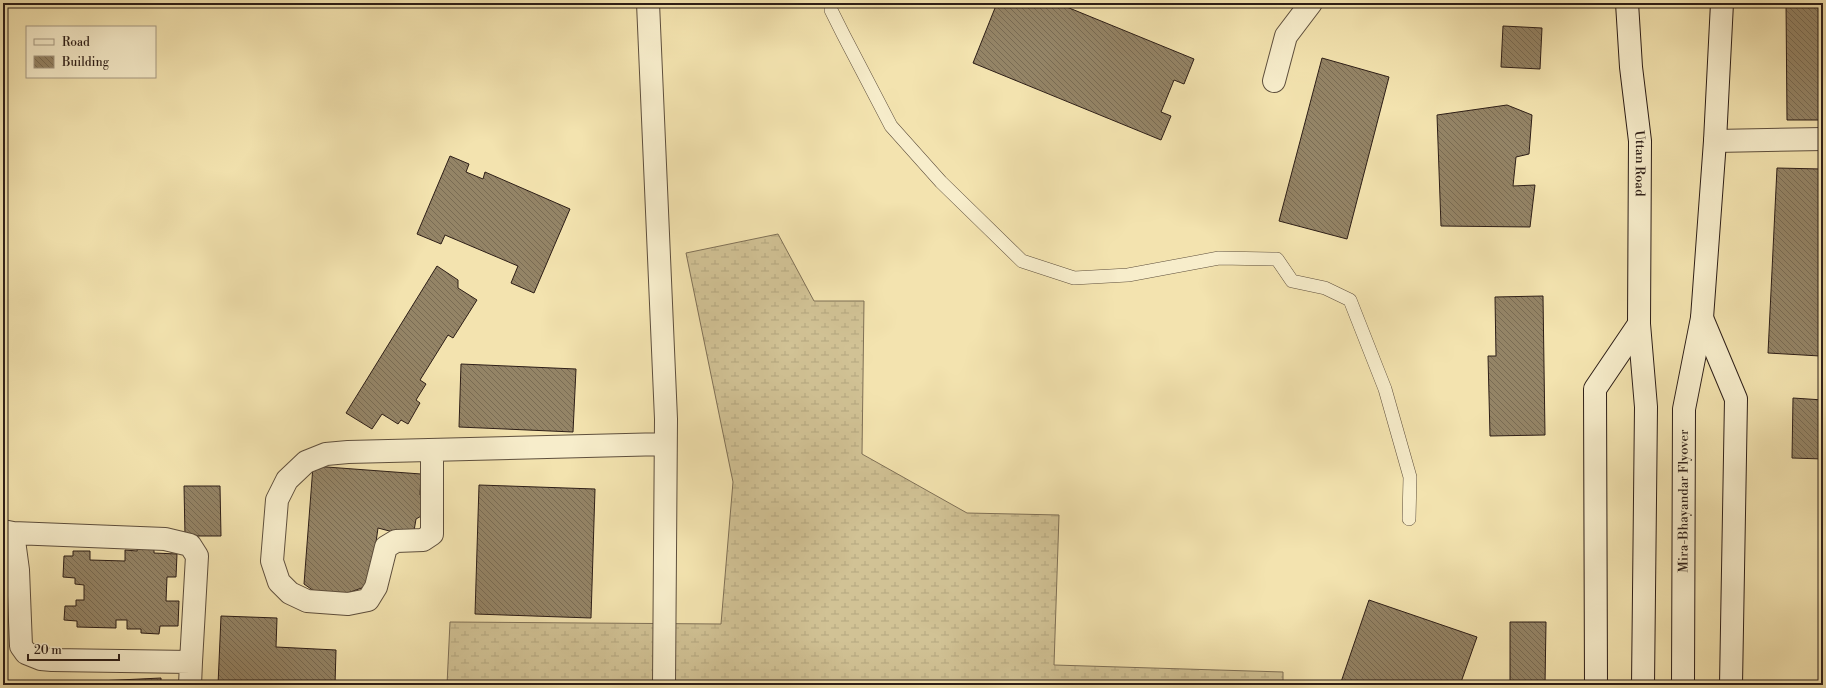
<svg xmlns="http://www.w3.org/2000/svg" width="1826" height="688" viewBox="0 0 1826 688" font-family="'Libre Bodoni',serif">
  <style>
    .wetland { fill: url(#wetland-marsh); stroke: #7f7056 }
    .building { fill: url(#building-back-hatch); stroke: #2d1e17 }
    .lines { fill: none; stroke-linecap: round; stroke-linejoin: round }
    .lane-casing { stroke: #5e4f3d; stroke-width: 14 }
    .street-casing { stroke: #5e4f3d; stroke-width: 24 }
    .secondary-casing { stroke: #2d1e17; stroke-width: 24 }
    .lane { stroke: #f7edcb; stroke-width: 13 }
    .street { stroke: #f7edcb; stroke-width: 22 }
    .secondary { stroke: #f7edcb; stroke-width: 22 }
    .labels { text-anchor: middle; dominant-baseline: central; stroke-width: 4; stroke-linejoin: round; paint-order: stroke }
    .street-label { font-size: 13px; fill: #2d1e17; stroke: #f7edcb }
  </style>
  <defs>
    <pattern id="wetland-marsh" width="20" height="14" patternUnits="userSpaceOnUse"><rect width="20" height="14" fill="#d1c295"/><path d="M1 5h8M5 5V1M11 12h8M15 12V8" fill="none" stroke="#b4a680"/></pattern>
    <pattern id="building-back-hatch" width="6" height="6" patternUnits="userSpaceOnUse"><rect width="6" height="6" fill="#948466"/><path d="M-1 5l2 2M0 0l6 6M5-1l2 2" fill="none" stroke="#796b53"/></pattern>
  </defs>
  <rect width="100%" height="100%" fill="#f3e3af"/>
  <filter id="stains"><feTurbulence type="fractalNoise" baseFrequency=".005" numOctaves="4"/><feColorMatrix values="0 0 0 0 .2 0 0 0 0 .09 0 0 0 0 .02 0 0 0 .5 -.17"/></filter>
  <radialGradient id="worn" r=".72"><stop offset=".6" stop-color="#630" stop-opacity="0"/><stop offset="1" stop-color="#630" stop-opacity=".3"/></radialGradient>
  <path class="wetland" d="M778,234L814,301H864L862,454L967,513L1059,515L1054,665L1283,672V685H447L450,622L721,624L733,482L686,253Z"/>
  <path class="building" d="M997,3H1057L1194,59L1184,84L1174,80L1161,112L1171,116L1161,140L973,63Z
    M1786,3H1823V120H1787Z
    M1503,26L1542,28L1540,69L1501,67Z
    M1322,58L1389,77L1347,239L1279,221Z
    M1507,105L1532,115L1529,154L1516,157L1513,186L1535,185L1530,227L1441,226L1437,115Z
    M450,156L469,164L466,172L483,179L485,172L570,209L534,293L511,283L518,266L445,235L441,244L417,234Z
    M1777,168L1821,169L1820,356L1768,353Z
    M437,266L458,280V288L477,300L453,338L448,335L420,380L426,384L416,400L420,403L408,424L401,420L398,424L382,414L372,429L346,413Z
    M1543,296L1545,435L1490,436L1488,356H1496L1495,297Z
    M461,364L576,369L573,432L459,427Z
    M1793,398L1823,400V459L1792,458Z
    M313,466L421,474L420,495L425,500L423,515L416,519L414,531L397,533L378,528L370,585L342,595L318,594L304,584Z
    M479,485L595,489L591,618L475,614Z
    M184,486H220L221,536H185Z
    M138,545L154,546V553L177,554L176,577H167L166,601H179L178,626H160L159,634L141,633V629H127V620H116V628L77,627V621L64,620L65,606H76V600H84V585L75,584V578L63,577L64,556H73V551H90V560L125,561V550L137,551Z
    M1369,600L1477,637L1460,685H1340Z
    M221,616L277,618L276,647L336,650L335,685H218Z
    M1510,622H1546L1545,685H1502V683L1510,682Z
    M161,678V685H14Z"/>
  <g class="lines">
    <defs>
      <path id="lane" d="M831,3V10L843,34L891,126L941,182L1022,261L1074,278L1128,275L1219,258L1277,259L1292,281L1325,288L1350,300L1385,389L1410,477L1409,519"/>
      <path id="street" d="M648,3L666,419L664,685
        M1274,81L1286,36L1311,3
        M1715,141L1823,139
        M432,450V534L423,540L396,541L386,547L376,587L368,600L348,604L307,601L290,593L279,582L272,561L277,500L287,480L306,462L326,454L348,452L665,444
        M3,531L13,533L165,539L190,545L197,556L191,662
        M13,533L18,570L21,646L26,653L41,659L52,660L191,662L190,685"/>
      <g id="secondary">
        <path id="s1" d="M1627,3L1631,67L1640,141L1639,324L1646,407L1643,685"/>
        <path d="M1702,318L1736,399L1731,685"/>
        <path d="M1596,685L1595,389L1639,324"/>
        <path id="s2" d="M1683,685L1684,409L1702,318L1715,141L1722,3"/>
      </g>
    </defs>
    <use href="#lane" class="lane-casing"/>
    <use href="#street" class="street-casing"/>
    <use href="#secondary" class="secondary-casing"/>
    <use href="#lane" class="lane"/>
    <use href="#street" class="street"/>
    <use href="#secondary" class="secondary"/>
  </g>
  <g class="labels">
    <g class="street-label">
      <text stroke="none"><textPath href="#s1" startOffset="161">Uttan Road</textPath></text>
      <text stroke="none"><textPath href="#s2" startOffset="184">Mira-Bhayandar Flyover</textPath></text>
    </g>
  </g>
  <rect width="1826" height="688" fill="none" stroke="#f3e3af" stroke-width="16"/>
  <rect x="4" y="4" width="1818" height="680" fill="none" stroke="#2d1e17" stroke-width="2"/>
  <rect x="8" y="8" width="1810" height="672" fill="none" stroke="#2d1e17"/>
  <rect x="26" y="26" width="130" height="52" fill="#f7edcb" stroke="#a69a83"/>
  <rect x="34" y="39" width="20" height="6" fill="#f7edcb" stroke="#a69a83"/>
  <text x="62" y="46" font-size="12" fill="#2d1e17">Road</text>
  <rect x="34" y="56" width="20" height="12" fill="url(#building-back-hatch)" stroke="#a69a83"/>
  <text x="62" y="66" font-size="12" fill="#2d1e17">Building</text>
  <path d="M28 654v6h91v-6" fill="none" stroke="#2d1e17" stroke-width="2"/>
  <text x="34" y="654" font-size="12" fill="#2d1e17" stroke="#f7edcb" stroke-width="3" paint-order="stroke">20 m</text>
  <rect width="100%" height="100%" filter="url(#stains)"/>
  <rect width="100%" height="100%" fill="url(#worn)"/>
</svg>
